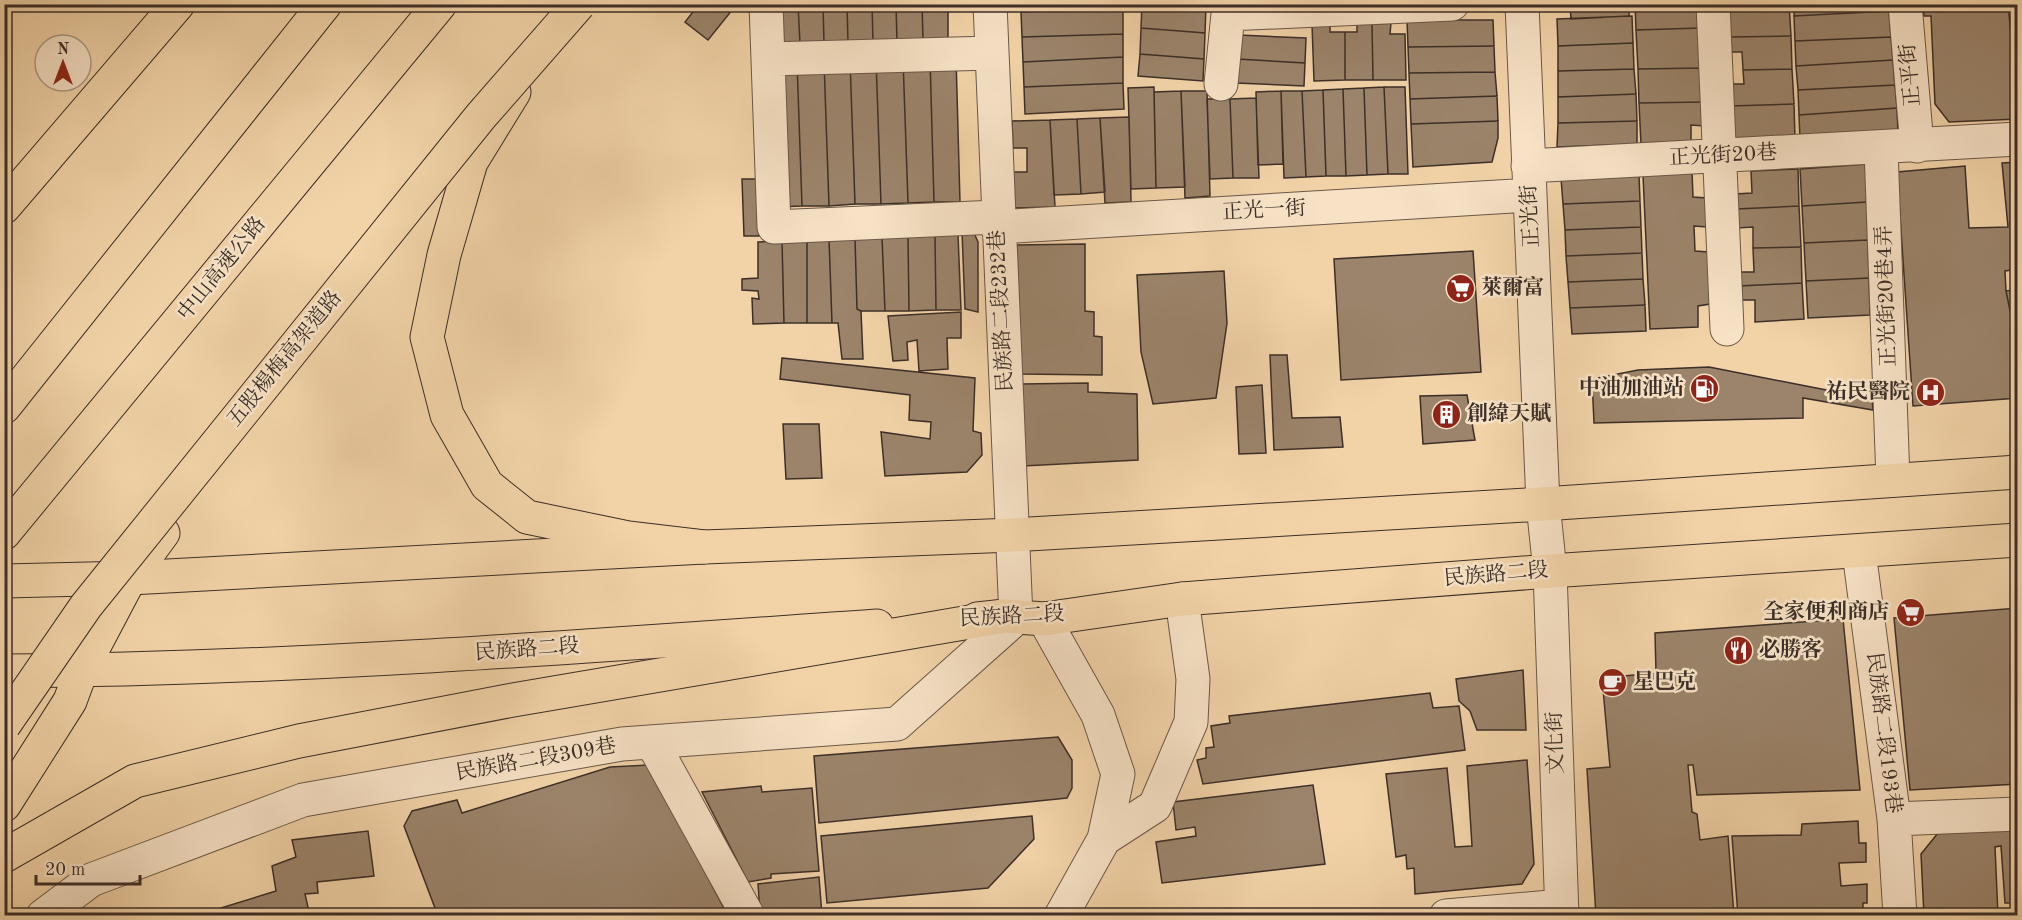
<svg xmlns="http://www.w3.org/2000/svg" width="2022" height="920" viewBox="0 0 2022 920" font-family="'Old Standard TT','Noto Serif TC',serif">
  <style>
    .building { fill: #9b846b; stroke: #3c2f28; stroke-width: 1.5 }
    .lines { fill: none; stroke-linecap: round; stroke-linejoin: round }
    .minor-casing { stroke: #6a5848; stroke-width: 35 }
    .major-casing { stroke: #3c2f28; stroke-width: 35 }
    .highway-casing { stroke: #3c2f28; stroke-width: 35 }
    .minor { stroke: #f7e2c6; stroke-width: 33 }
    .major { stroke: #f2d3a8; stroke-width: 33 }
    .highway { stroke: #f2d3a8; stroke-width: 33 }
    .highway-bridge-casing { stroke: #3c2f28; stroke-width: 35; stroke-linecap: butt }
    .highway-bridge { stroke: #f2d3a8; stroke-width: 33 }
    .labels { text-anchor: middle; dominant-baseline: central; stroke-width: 5; stroke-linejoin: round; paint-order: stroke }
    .street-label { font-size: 21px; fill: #3c2f28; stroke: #f7e2c6 }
    .poi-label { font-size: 21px; font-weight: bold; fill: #3c2f28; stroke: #f7e2c6; text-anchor: start }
  </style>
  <rect width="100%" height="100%" fill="#f2d3a8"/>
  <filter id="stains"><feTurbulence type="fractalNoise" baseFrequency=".00333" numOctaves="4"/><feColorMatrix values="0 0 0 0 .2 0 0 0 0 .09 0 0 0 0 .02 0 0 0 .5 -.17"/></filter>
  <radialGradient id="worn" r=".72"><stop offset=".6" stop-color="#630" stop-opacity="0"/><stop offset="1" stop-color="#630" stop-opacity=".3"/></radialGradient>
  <path class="building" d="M699,4H737L708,40L685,22Z
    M774,4H798L800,44L775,46Z
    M798,4H823L824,44H800Z
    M823,4H847L848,43L824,44Z
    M847,4H872L873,42L848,43Z
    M872,4H896L897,42H873Z
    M896,4H922L923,40L897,42Z
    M922,4H948V40H923Z
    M1020,4H1132V7L1021,12Z
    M1142,4L1206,6L1205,33L1141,28Z
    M1570,4H1629V16L1571,19Z
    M1635,4L1699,7L1700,28L1636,30Z
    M1729,4H1789L1791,36L1730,37Z
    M1794,4H1889V11L1794,16Z
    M1923,4H2008L2011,36H2018V119L1949,122L1935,104L1931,16H1924Z
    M2013,4H2018V33H2015Z
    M1123,8V34L1022,37L1021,12Z
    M1889,11L1891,37L1795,41L1794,16Z
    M1632,16L1633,43L1558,46L1557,19Z
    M1407,20H1493L1494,46L1408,47Z
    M1330,23V32H1345V80L1314,81L1312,24Z
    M1391,23L1390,34H1405L1406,80H1373L1372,24Z
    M1357,24H1372L1373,80H1345V32H1357Z
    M1141,28L1205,33L1204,59L1140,54Z
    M1700,28L1702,68L1638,69L1636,30Z
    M1123,34V57L1023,62L1022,37Z
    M1239,35L1306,38L1305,63L1237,59Z
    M1791,36L1792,69L1743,70L1742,52H1730V37Z
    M1891,37L1893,60L1796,66L1795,41Z
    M1633,43L1634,69L1558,71V46Z
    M1494,46L1495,72L1409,73L1408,47Z
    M1140,54L1204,59L1203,81L1138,76Z
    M956,57L960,202H934L930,58Z
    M1123,57V83L1024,87L1023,62Z
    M930,58L934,202L908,203L903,59Z
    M876,59H903L908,203L881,204Z
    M876,59L881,204H855L850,60Z
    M1237,59L1305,63L1304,86L1236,83Z
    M850,60L855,204L829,206L824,61Z
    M1893,60L1895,85L1798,90L1796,66Z
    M824,61L829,206H802L797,62Z
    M797,62L802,206L775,207L771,63Z
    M1702,68L1704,102L1639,103L1638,69Z
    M1634,69L1636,94L1558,97V71Z
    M1792,69L1794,104L1731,106L1732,84H1744L1743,70Z
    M1495,72L1497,96L1410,99L1409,73Z
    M1123,83L1124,109L1025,114L1024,87Z
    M1895,85L1897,108L1799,115L1798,90Z
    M1154,87L1156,188L1131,189L1128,88Z
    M1384,87H1405L1408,174H1388Z
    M1384,87L1388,174L1367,175L1364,88Z
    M1364,88L1367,175L1346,176L1343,89Z
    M1343,89L1346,176H1326L1323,90Z
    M1323,90L1326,176L1306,177L1302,91Z
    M1181,91L1185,187L1156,188L1154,92Z
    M1181,91H1207L1210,196L1185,198Z
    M1281,91H1302L1306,177L1284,178Z
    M1281,91L1283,164L1258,165L1256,92Z
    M1636,94L1637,121L1558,123V97Z
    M1497,96L1498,121L1411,124L1410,99Z
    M1256,98L1259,178H1233L1230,99Z
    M1207,99H1230L1233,178L1210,179Z
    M1704,102L1705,126L1691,125V143L1641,144L1639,103Z
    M1794,104L1795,140H1732L1731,106Z
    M1897,108L1898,134L1800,139L1799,115Z
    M1129,117L1131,202L1105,203L1100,118Z
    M1100,118L1105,192L1081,194L1077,119Z
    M1077,119L1081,194L1054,195L1050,120Z
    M1050,120L1055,207L1012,208L1011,172H1027V148H1013L1012,121Z
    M1498,121V138L1492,162L1413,167L1411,124Z
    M1637,121V144L1557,147L1558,123Z
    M2018,162V269L2005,271L2006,291L2018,350V398L1913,406L1897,172L1965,166L1969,228L2008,227L2002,163Z
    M1866,164L1867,202L1802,206L1800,169Z
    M1798,169L1799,206L1736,209L1735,194L1752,193L1751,171Z
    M1692,172L1693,197L1707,198V227L1694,226L1695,251L1709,252L1710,304L1698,306V327L1650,329L1643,175Z
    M1639,175L1640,201L1563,204L1561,178Z
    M742,179H756L759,236H744Z
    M1640,201L1641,227L1565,230L1563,204Z
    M1867,202L1868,240L1804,243L1802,206Z
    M1799,206L1801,247L1753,248V227L1737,228L1736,209Z
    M1641,227L1642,253L1566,256L1565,230Z
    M962,231H973L978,242V312L965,309Z
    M958,234L961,310H936L935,235Z
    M935,235L936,310L909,311L908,236Z
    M908,236L909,311H885L882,237Z
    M882,237L885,311H861L857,309L855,238Z
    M855,238L857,309L861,311L863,359H842L838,323H832L829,239Z
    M829,239L832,323H807V240Z
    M807,240V323H784L782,241Z
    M1868,240L1869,278L1806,281L1804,243Z
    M782,241L784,323L753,324L752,298L759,299L758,291L742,290V279L758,278V242Z
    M1085,244V311L1094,312V336L1102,337V375L1020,374L1017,245Z
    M1801,247L1802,283L1739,286L1738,272H1754L1753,248Z
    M1473,251L1481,372L1341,380L1334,259Z
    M1642,253L1643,279L1568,282L1566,256Z
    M1224,271L1227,323L1216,398L1153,404L1141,352L1137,275Z
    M1869,278L1870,315L1808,318L1806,281Z
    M1643,279L1645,305L1570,308L1568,282Z
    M1802,283L1804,319L1755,322V300H1739V286Z
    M2018,289V350L2006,291Z
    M1645,305L1646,331L1572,334L1570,308Z
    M961,312V338H947L948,369L919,371L917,340L907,342L908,360L893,361L888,316Z
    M1270,355H1287L1292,418L1340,417L1343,447L1274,450Z
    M782,358L975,378L973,431L981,433L982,455L967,472L885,476L881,432L930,439L931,422L909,420L910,395L780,379Z
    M1709,367L1872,399L1873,410L1803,398V418L1594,423L1592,379L1638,370Z
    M1088,383V392L1137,394L1138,460L1023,466L1022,384Z
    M1262,385L1266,453L1239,454L1236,387Z
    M1467,395L1475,440L1423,444L1420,396Z
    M783,424H819L822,478L786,479Z
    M2018,608V784L1910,790L1894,618Z
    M1843,619L1860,790L1697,795L1693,765H1688L1692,812L1697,814L1700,840L1728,836L1734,916H1596L1587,769L1610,767L1602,678L1656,673L1655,633Z
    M1523,670L1526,730H1477L1470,711L1459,701L1456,679Z
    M1430,693L1433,708L1459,706L1465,750L1203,784L1197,760L1206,758V748L1214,747L1211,726L1230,723L1229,716Z
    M1058,737L1072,760V788L1067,798L819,823L814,756Z
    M1527,760L1534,864L1522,884L1415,894L1414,868L1407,869L1406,855L1396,857L1386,774L1447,768L1455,847L1472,846L1467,766Z
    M649,765L728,916H438L404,826L412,811L457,800L462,813L610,767Z
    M1313,785L1325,864L1162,883L1156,842L1196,836L1195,827L1176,830L1173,802Z
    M761,786L762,792L812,788L819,871L771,874V878L748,882L702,792Z
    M1032,816L1034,839L988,888L827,903L821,836Z
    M1858,821L1859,843H1866V862L1839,863L1841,886L1867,884V903H1863V916H1738L1732,836L1801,835L1802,824Z
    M2018,830V903H2005L2001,846L1995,847L1998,916H1924L1921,854L1938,833Z
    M368,831L374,876L317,882L318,893L305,894L310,916H195L276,891L272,866L296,857L292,840Z
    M819,877L822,916L760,913L758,884Z"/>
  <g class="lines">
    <defs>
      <path id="minor" d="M766,4L774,227L997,217
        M1522,4L1543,504L1550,571L1562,916
        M1713,4L1727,329
        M1905,4L1917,146
        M768,59L992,53
        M1221,84L1228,14L1452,4
        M1881,148L1893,480
        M1528,166L2018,139
        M997,227L1530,195
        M1859,552L1894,819L1900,916
        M1044,619L1098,715L1118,774L1104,839L1061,916
        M652,742L748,916
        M1894,819L2018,814
        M1104,839L1155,806L1191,722L1193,679L1182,599
        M43,916L91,880L303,800L622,744L897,724L1016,618L990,4
        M1446,916L1561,906"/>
      <path id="major" d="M4,581L130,578L704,547L1013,535L1543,504L2018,472
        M977,619L1005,616L1044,619L1182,599L1550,571L2018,540
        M4,671C296,669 587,646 877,626"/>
      <path id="highway" d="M514,92L471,162L444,255L427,337L447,415L487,485L527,517L628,538L704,547
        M4,207L178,4
        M4,407L325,4
        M4,533L440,4
        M4,805L70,701L81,671L130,578L163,533
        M4,856L135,781L299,741L513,700L1005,616"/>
    </defs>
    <use href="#minor" class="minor-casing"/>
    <use href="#major" class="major-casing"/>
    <use href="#highway" class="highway-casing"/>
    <use href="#minor" class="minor"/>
    <use href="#major" class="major"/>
    <use href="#highway" class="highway"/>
    <defs>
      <path id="highway-bridge" d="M4,725L86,606L481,116L579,4"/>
    </defs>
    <use href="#highway-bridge" class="highway-bridge-casing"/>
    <use href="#highway-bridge" class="highway-bridge"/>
  </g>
  <defs>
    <symbol id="supermarket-disc" viewBox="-11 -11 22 22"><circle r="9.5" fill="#8f2418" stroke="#f7e2c6"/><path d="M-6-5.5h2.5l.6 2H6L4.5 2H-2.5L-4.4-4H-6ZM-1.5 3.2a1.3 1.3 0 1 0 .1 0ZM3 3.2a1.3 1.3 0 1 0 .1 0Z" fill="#fff"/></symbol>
    <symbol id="fuel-disc" viewBox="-11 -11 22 22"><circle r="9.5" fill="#8f2418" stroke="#f7e2c6"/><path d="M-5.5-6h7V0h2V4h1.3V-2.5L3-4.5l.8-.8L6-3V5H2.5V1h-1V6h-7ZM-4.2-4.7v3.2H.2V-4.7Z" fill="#fff"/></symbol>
    <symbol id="hospital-disc" viewBox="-11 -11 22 22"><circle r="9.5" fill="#8f2418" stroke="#f7e2c6"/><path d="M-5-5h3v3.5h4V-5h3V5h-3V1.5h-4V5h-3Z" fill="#fff"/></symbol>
    <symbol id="building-disc" viewBox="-11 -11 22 22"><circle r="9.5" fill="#8f2418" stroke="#f7e2c6"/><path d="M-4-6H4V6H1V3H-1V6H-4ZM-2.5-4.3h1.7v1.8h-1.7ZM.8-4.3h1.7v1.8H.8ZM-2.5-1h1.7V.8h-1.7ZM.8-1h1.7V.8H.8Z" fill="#fff"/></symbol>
    <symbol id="restaurant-disc" viewBox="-11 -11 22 22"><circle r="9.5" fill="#8f2418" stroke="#f7e2c6"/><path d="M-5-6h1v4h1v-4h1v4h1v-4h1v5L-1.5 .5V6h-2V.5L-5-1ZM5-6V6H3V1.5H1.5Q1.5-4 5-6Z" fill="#fff"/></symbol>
    <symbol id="cafe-disc" viewBox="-11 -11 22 22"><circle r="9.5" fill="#8f2418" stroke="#f7e2c6"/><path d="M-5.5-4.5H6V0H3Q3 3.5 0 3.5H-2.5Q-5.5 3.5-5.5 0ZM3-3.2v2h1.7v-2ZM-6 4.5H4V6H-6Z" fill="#fff"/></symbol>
  </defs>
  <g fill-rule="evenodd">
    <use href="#supermarket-disc" x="1444" y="272" width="33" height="33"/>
    <use href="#fuel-disc" x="1688" y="372" width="33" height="33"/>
    <use href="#hospital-disc" x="1914" y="376" width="33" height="33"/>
    <use href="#building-disc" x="1430" y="398" width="33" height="33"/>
    <use href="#supermarket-disc" x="1894" y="596" width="33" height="33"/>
    <use href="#restaurant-disc" x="1722" y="634" width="33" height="33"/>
    <use href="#cafe-disc" x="1596" y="666" width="33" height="33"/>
  </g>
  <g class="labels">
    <g class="street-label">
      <text transform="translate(1911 75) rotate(-95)">正平街</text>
      <text transform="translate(1723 156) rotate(-3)">正光街20巷</text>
      <text transform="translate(1264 211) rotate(-3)">正光一街</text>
      <text transform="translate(1531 216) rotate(-93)">正光街</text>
      <text transform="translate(222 269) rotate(-51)">中山高速公路</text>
      <text transform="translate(1887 296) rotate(-92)">正光街20巷4弄</text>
      <text transform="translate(1002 311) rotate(-93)">民族路二段232巷</text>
      <text transform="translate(285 359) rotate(-51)">五股楊梅高架道路</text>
      <text transform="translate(1496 575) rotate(-5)">民族路二段</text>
      <text transform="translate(1012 617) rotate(-3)">民族路二段</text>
      <text transform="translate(527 650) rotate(-4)">民族路二段</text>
      <text transform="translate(1883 733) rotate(83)">民族路二段193巷</text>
      <text transform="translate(1556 743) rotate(-92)">文化街</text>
      <text transform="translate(536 760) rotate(-10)">民族路二段309巷</text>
    </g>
    <g class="poi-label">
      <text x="1481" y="288">萊爾富</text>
      <text x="1684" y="388" text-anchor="end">中油加油站</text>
      <text x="1910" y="392" text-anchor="end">祐民醫院</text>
      <text x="1467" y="414">創緯天賦</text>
      <text x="1889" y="612" text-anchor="end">全家便利商店</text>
      <text x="1759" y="650">必勝客</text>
      <text x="1633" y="682">星巴克</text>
    </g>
  </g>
  <rect width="2022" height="920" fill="none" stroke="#f2d3a8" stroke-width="24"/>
  <rect x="6" y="6" width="2010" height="908" fill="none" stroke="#3c2f28" stroke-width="3"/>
  <rect x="12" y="12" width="1998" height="896" fill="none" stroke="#3c2f28" stroke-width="1.5"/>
  <g transform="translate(63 63)"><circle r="28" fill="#f7e2c6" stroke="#ac9a87" stroke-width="1.5"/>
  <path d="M0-4.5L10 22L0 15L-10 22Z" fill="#8f2418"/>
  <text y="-9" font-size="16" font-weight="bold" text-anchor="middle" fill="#3c2f28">N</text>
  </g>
  <path d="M36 875v9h104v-9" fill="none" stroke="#3c2f28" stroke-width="3"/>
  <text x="45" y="875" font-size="18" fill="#3c2f28" stroke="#f7e2c6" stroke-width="4.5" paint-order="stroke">20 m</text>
  <rect width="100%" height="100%" filter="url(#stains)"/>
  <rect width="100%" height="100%" fill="url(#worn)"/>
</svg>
